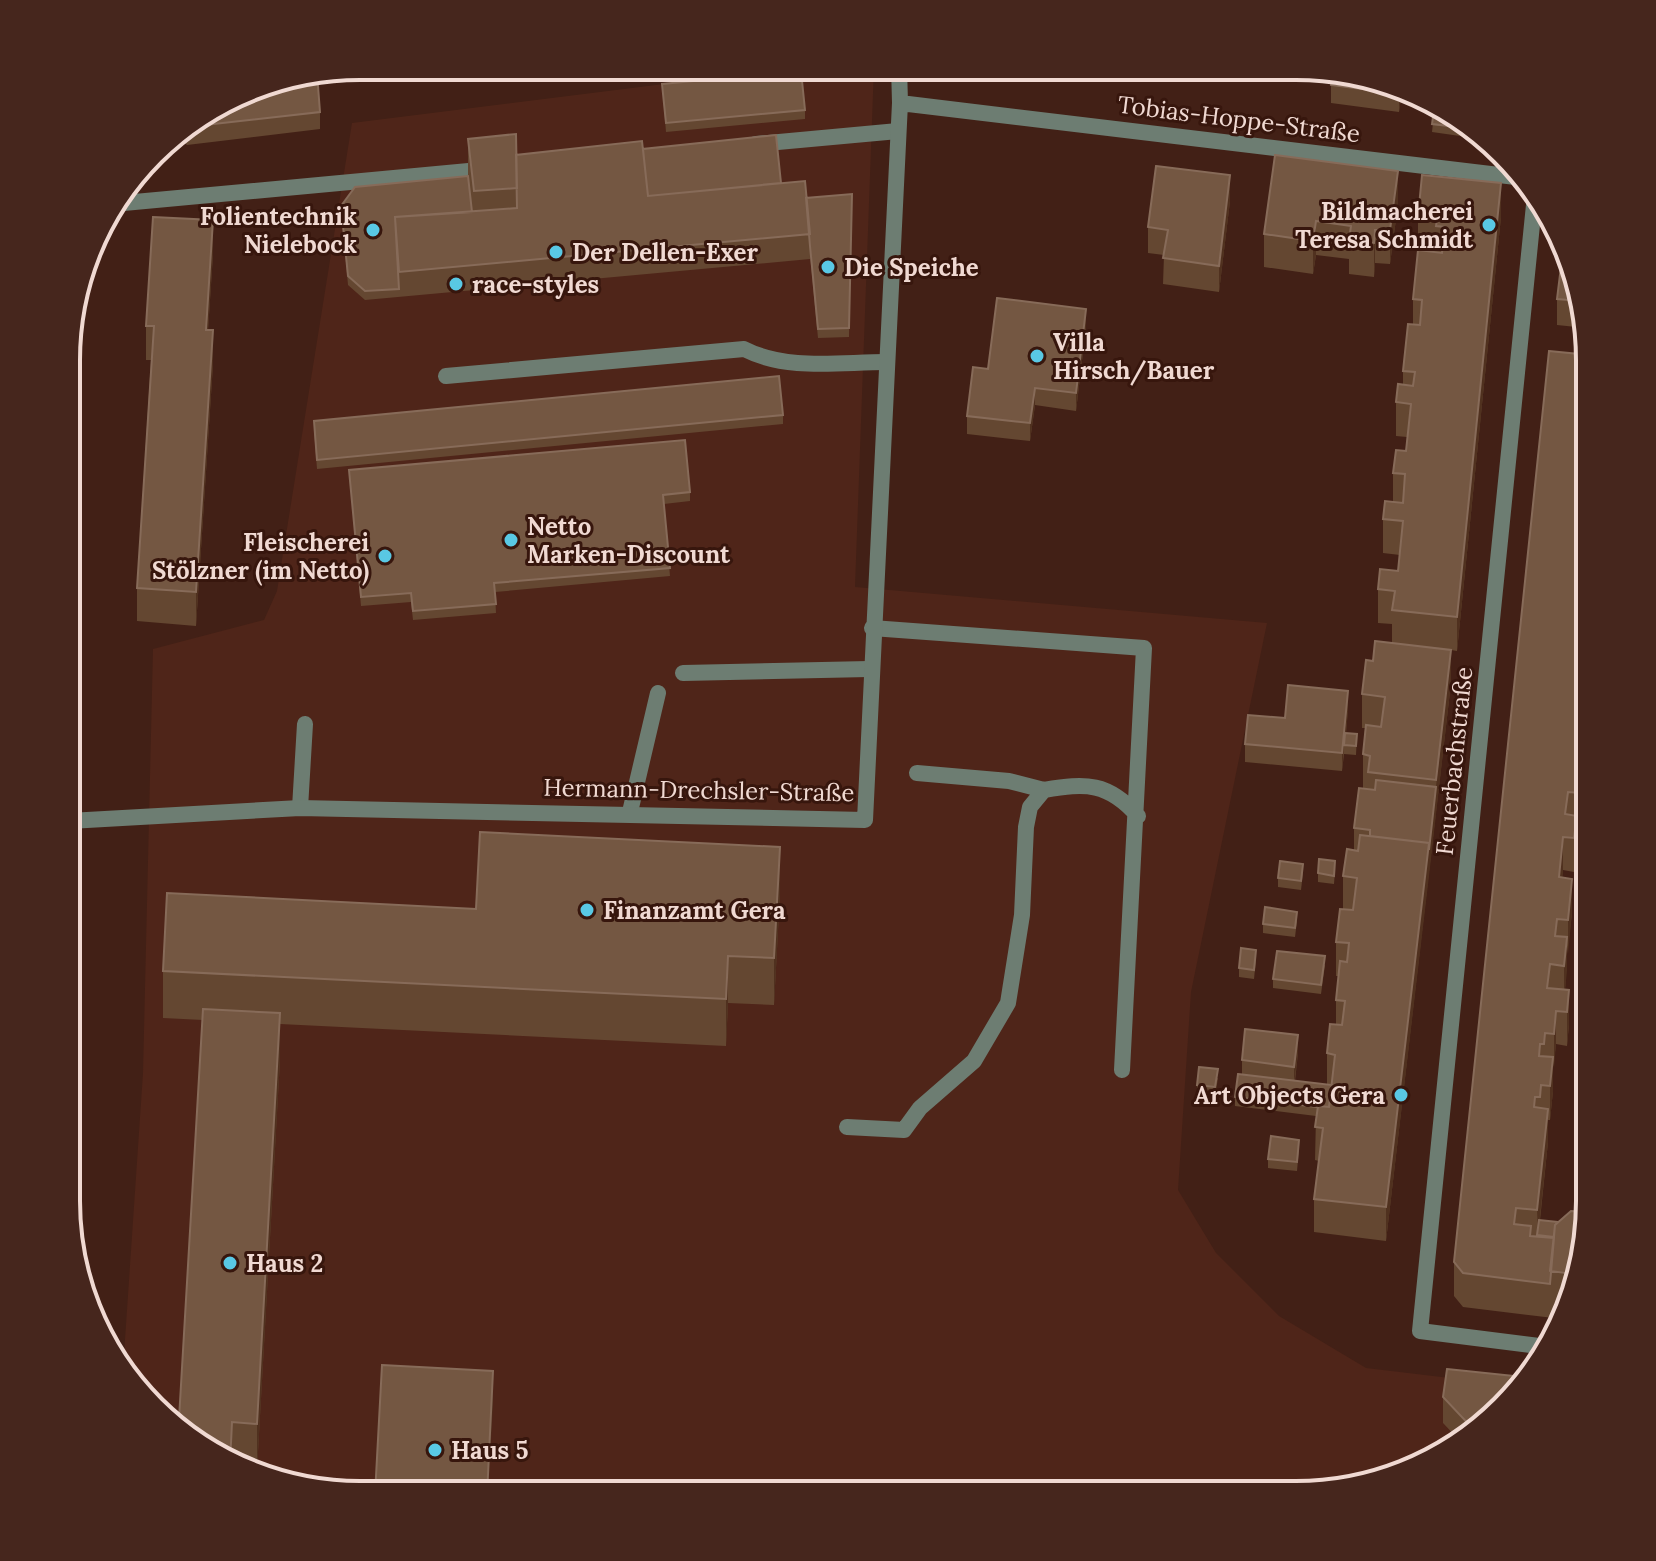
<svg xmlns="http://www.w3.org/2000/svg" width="1656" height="1561" viewBox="0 0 1656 1561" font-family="Lora,serif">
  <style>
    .built { fill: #4f2519 }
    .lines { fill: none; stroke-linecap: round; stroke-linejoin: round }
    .lane { stroke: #6d7d72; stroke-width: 16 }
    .street { stroke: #6d7d72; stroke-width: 16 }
    .secondary { stroke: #92ac9b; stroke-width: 16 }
    .wall { fill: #644731 }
    .shaded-wall { fill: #50311f }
    .building { fill: #745742; stroke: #876b59; stroke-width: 2 }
    .poi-dot { fill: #59c8e4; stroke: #37160d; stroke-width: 3 }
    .labels { text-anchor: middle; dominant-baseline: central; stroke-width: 6; stroke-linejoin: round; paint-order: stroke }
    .street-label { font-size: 24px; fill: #f0d9d2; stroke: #37160d }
    .poi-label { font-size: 24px; font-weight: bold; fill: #f0d9d2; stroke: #37160d; text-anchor: start }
    .rim { fill: none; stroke: #f0d9d2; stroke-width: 4 }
  </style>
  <rect width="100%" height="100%" fill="#422016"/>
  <path class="built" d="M807,66H874L855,587L1267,623L1191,992L1178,1190L1216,1253L1279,1316L1366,1368L1517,1386L1489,1422L1408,1473L1315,1494L360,1495L230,1465L139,1394L123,1369L143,1073L153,649L264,620L277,591L352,123Z"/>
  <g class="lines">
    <path class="lane" d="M756,144L898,131
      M113,204L490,169
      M446,376L744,349C787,371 839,362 886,362
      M872,628L1144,648L1122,1070
      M683,673L869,669
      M917,773L1009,781L1044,790
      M300,808L305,724
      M630,812L658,693
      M847,1127L904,1130L920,1108L974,1061L1008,1003L1022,915L1026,827L1030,807L1044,790C1086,783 1108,782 1138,816"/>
    <path class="street" d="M900,103L1524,178
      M1535,195L1420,1331L1547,1347
      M69,821L300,808L865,820L900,103L899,66"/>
    <path class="secondary" d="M71,361L75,295"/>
  </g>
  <path class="wall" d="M1333,71L1402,90L1399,112L1331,103V85Z
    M265,82L320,112V129L187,145L175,134Z
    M662,84L805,110V119L666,132Z
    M1435,103L1481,139L1432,132Z
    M468,139L516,155L643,149L781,183L806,198L852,194L849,337L818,338L810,255V259L365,300L348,285L341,206L468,176Z
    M1275,155L1398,204L1390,264L1375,263L1374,277L1349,274V259L1316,255L1313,274L1264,267V234Z
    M1230,201L1219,292L1163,284L1164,255L1148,253V227Z
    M1418,217H1501L1457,651L1451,650V683L1386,1241L1314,1232V1199L1319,1161L1315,1160L1316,1116L1235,1106V1097L1242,1075V1060L1298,1053L1295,1081L1327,1085V1053L1336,1024V1000L1339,976H1336V942L1343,909V876L1354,850V828L1368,789L1363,788V754L1365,728H1362V694L1373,661L1392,643V624L1378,623V589L1398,571L1400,555L1383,553V519L1393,502V473L1406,451L1407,437L1396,436V402L1403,384V371L1413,324V299L1418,251Z
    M1568,248L1586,328L1557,325V299Z
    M213,254L208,330L213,364L196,626L137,621V588L151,360H146V326Z
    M1086,327L1076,411L1035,405L1030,441L967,434V416L988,369Z
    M1589,355L1590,728H1589L1588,761L1590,762V828L1577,826V849L1574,872L1563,870L1562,878L1572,913L1567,954L1565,990L1569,1024L1567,1046L1556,1044L1553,1068V1091L1550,1120H1548V1142L1540,1220L1558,1222L1587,1212L1562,1319L1463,1307L1454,1296V1262Z
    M783,415V424L317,469L314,430V421Z
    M349,470L690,492V501L664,504L670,576L495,592L496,613L413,620L411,602L361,606Z
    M1348,709L1346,733L1357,734L1356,755L1344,754L1342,771L1245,762V744L1285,718Z
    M1335,870L1334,884L1318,882V873Z
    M1303,873L1301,890L1278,887V878Z
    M780,894L774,1005L728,1003L726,1046L280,1024V1060L257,1470L230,1465L179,1419L203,1020L163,1018V971L476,909Z
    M1297,921L1295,937L1263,933V924Z
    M1590,946V984L1581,983V974Z
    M1256,959L1254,979L1239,977V968Z
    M1325,965L1321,994L1273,988V979Z
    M1590,1031V1078L1576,1077V1059Z
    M1218,1078L1215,1096L1197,1094V1085Z
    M1299,1148L1297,1171L1268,1168V1159Z
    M1443,1397L1489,1422L1460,1441L1443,1423Z"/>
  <path class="shaded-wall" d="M1400,89L1402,90L1399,112V94Z
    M1398,171V204L1390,264V230Z
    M1230,175V201L1219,292V266Z
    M1501,183V217L1457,651V617Z
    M213,220V254L206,363V330Z
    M1316,221V255L1313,274V241Z
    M1375,230V263L1374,277V243Z
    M1086,309V327L1076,411V393Z
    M213,330V364L196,626V592Z
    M1035,388V405L1030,441V423Z
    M1451,650V683L1429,876V850Z
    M1348,691V709L1345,745H1344L1342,771V753Z
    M1589,721V754L1582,809H1580V793Z
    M1577,816V849L1574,872V838Z
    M1563,837V870L1559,911V877Z
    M1429,843V876L1386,1241V1207Z
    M780,847V894L774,1005V958Z
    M1572,879V913L1568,954V920Z
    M1567,937V971L1564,1000V966Z
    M728,956V1003L726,1046V999Z
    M1569,990V1024L1567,1046V1012Z
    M1556,1011V1044L1554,1068V1034Z
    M280,1013V1060L257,1470V1424Z
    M1298,1035V1053L1294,1084V1067Z
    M1553,1057V1091L1550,1120V1086Z
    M1548,1109V1142L1538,1235L1537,1210Z
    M493,1371V1405L488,1495H487Z
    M232,1422V1465L230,1464Z"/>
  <path class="building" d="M801,71L805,110L666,123L662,84Z
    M1333,71L1400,89L1399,94L1331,85Z
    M317,73L320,112L187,127L265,82Z
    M1435,103L1467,128L1432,124Z
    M516,134L517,188L474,191L468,139Z
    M776,135L781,183L648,196L643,149Z
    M642,141L648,196L805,181L810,234L399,272L395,217L517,208L516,155Z
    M1275,155L1398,171L1390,230H1375L1374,243L1349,240L1351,226L1316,221L1313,241L1264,234Z
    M1156,166L1230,175L1219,266L1163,258L1168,230L1148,227Z
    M1422,175L1501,183L1457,617L1392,610L1395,591L1378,589L1380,569L1398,571L1403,521L1383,519L1385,501L1403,503L1405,474L1393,473L1396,450L1406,451L1411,404L1396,402L1398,384L1413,386L1415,372L1403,371L1408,324L1420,325L1422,300L1413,299L1418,250L1442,253L1445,227L1436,226L1437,220L1418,217Z
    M468,176L472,212L395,217L399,289L365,291L348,276L341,206L355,187Z
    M852,194L849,328L818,329L810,246L806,198Z
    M153,217L213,220L206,330H213L196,592L137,588L154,326H146Z
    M1564,242L1568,248L1580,301L1557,299Z
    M997,298L1086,309L1076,393L1035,388L1030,423L967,416L973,367L988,369Z
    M1549,351L1589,355L1590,694H1582L1579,720L1589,721L1580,793L1568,792L1565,814L1577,816L1574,838L1563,837L1559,877L1572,879L1568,920L1557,919L1555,936L1567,937L1564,966L1550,964L1547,988L1569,990L1567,1012L1556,1011L1554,1034L1545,1033L1544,1044H1540L1539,1056L1553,1057L1550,1086L1541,1085L1540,1097H1535L1534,1107L1548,1109L1537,1210L1516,1208L1514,1224L1531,1226L1530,1236L1554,1238L1550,1284L1463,1273L1454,1262Z
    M779,376L783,415L317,460L314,421Z
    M685,440L690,492L663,495L670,568L494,583L496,604L413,611L411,593L361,597L349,470Z
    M1375,641L1451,650L1436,780L1368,772L1370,756L1363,754L1366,725L1381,727L1385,697L1362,694L1366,660L1373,661Z
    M1288,685L1348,691L1342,753L1245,744L1248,715L1285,718Z
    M1345,733L1357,734L1356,746L1344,745Z
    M1586,761L1590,762V810L1580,809Z
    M1376,780L1436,787L1429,850V843L1370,836V830L1354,828L1359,788L1375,790Z
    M480,832L780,847L774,958L728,956L726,999L163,971L167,893L476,909Z
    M1360,835L1429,843L1386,1207L1314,1199L1323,1128L1315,1127L1318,1106L1329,1107L1335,1055L1327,1053L1330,1024L1342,1025L1345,1001L1336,1000L1340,961L1347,962L1349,943L1336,942L1340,909L1353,910L1357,878L1343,876L1347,849L1358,851Z
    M1319,859L1335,861L1334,876L1318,873Z
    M1280,861L1303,864L1301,881L1278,878Z
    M1265,907L1297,912L1295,928L1263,924Z
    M1585,946H1590V975L1581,974Z
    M1241,948L1256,950L1254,970L1239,968Z
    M1277,951L1325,956L1321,985L1273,979Z
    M203,1009L280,1013L257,1424L232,1422L230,1464L170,1419H179Z
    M1245,1029L1298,1035L1294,1067L1242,1060Z
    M1580,1030L1590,1031V1060L1576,1059Z
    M1199,1067L1218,1069L1215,1087L1197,1085Z
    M1238,1074L1332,1085L1329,1107L1318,1106V1107L1235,1097Z
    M1271,1136L1299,1140L1297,1162L1268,1159Z
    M1571,1211L1587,1212L1573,1274L1550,1271L1555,1225Z
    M1539,1220L1558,1222L1555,1225L1554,1237L1537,1235Z
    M382,1365L493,1371L487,1495H375Z
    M1447,1369L1524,1377L1489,1422L1475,1431L1443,1397Z"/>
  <g class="poi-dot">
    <circle cx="1489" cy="225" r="8"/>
    <circle cx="373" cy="230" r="8"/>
    <circle cx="556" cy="252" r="8"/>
    <circle cx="828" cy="267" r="8"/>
    <circle cx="456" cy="284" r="8"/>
    <circle cx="1037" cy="356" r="8"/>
    <circle cx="511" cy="540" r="8"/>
    <circle cx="385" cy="556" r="8"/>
    <circle cx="587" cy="910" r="8"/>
    <circle cx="1401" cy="1095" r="8"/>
    <circle cx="230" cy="1263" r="8"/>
    <circle cx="435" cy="1450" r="8"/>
  </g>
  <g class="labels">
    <g class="street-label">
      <text transform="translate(1239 119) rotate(7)">Tobias-Hoppe-Straße</text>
      <text transform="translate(1454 761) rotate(-84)">Feuerbachstraße</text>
      <text transform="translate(699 790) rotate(1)">Hermann-Drechsler-Straße</text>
    </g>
    <g class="poi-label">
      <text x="1473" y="211" text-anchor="end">Bildmacherei<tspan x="1473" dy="28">Teresa Schmidt</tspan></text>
      <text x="357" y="216" text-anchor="end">Folientechnik<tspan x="357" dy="28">Nielebock</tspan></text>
      <text x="572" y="252">Der Dellen-Exer</text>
      <text x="844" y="267">Die Speiche</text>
      <text x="472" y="284">race-styles</text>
      <text x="1053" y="342">Villa<tspan x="1053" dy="28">Hirsch/Bauer</tspan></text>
      <text x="527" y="526">Netto<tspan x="527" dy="28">Marken-Discount</tspan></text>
      <text x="369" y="542" text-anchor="end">Fleischerei<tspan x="369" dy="28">Stölzner (im Netto)</tspan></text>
      <text x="603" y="910">Finanzamt Gera</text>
      <text x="1385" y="1095" text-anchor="end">Art Objects Gera</text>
      <text x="246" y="1263">Haus 2</text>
      <text x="451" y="1450">Haus 5</text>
    </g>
  </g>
  <path d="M0 0H1656V1561H0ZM360 80H1296A280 280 0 0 1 1576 360V1201A280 280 0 0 1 1296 1481H360A280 280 0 0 1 80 1201V360A280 280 0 0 1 360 80Z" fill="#46261d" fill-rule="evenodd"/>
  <path class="rim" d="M360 80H1296A280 280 0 0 1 1576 360V1201A280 280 0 0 1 1296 1481H360A280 280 0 0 1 80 1201V360A280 280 0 0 1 360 80Z"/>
</svg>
